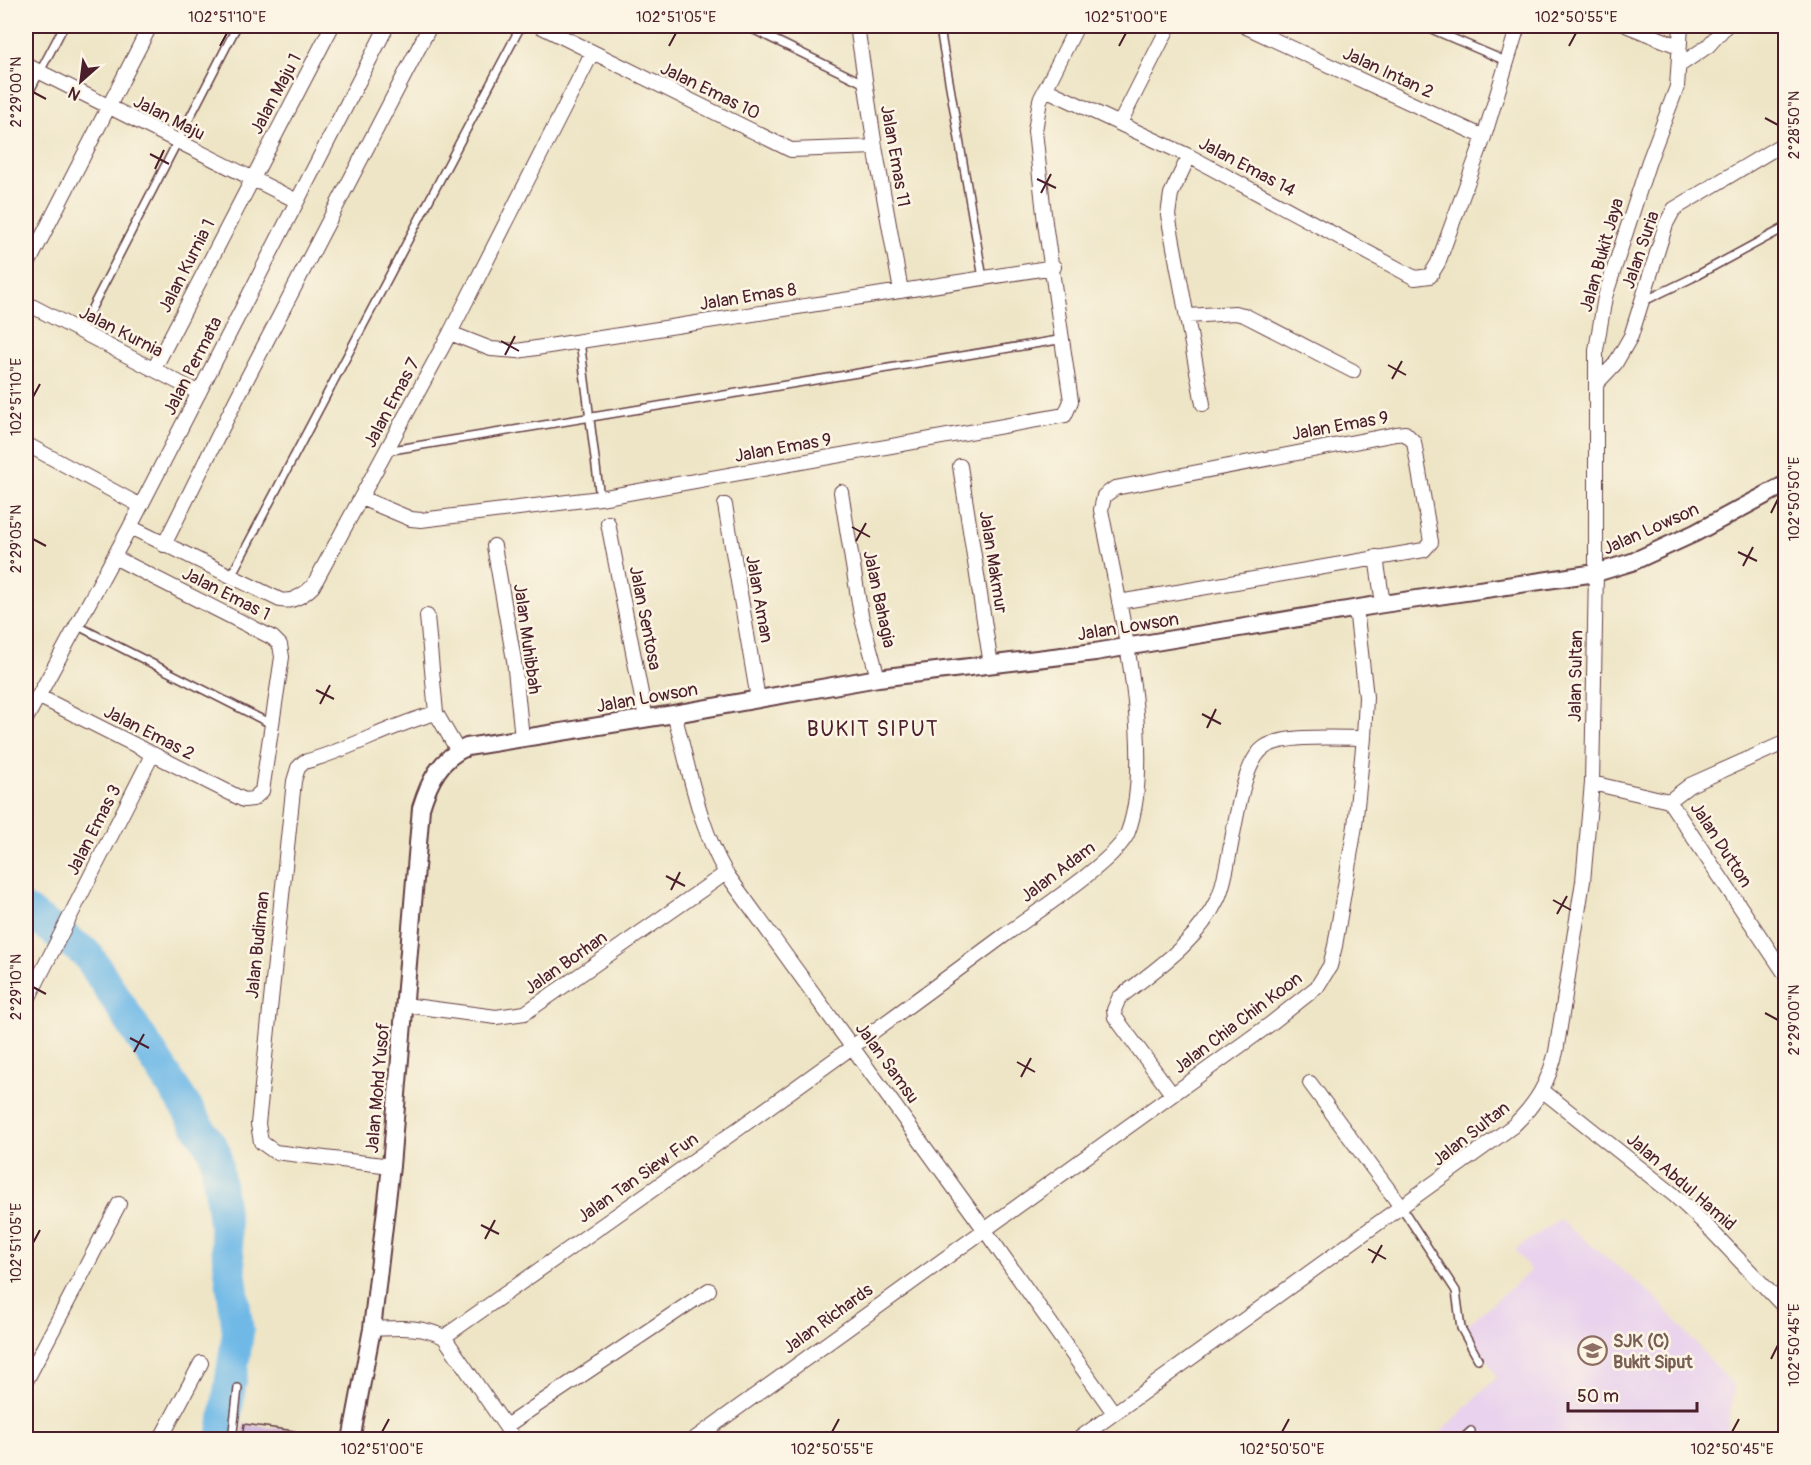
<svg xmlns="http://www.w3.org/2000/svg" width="1811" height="1465" viewBox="0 0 1811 1465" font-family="Pangolin,sans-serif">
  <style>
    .built { fill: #e9d2ed }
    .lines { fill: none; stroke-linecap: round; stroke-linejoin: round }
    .river { stroke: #6fb9e7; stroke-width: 32 }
    .building { fill: #cfb0dc }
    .service-casing { stroke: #633d42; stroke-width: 10 }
    .minor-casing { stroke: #633d42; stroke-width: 16 }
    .tertiary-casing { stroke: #633d42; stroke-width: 20 }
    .service { stroke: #fff; stroke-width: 7 }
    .minor { stroke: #fff; stroke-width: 14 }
    .tertiary { stroke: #fff; stroke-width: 16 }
    .ticks { fill: none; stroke: #4a1f2b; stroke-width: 2 }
    .labels { text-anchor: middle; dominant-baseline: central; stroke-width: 5; stroke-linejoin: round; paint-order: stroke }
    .street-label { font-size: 18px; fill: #4a1f2b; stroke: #fcf5e5 }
    .education-label { font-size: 18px; font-weight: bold; fill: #785e54; stroke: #fcf5e5; text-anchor: start }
    .quarter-label { font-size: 21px; letter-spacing: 1.5px; fill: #4a1f2b; stroke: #fcf5e5 }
    .neatline { fill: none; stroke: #4a1f2b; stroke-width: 2 }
    .ticks-label { font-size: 15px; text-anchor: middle; fill: #4a1f2b }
  </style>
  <rect width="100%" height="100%" fill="#fcf5e5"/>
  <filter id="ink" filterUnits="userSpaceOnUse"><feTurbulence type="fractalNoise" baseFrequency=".0167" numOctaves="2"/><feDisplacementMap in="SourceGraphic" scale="12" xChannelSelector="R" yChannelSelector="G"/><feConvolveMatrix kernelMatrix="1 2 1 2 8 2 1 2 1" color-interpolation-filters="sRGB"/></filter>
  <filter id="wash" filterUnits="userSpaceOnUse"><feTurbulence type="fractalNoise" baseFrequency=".008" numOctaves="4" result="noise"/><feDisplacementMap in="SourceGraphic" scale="24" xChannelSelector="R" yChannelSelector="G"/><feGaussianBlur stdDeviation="1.35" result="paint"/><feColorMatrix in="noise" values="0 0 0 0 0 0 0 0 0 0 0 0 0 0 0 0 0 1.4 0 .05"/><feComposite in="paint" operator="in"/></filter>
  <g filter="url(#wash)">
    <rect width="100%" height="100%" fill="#eee5c6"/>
    <path class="built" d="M1559,1219L1656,1298L1734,1387L1726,1439L1433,1440L1497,1377L1467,1325L1531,1271L1515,1250Z"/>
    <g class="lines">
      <path class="river" d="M26,911L87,954L215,1152L238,1332L222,1440"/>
    </g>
    <g id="blocks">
      <path class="building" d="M244,1424L295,1431L294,1440H242Z"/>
    </g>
  </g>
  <g filter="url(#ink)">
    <use href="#blocks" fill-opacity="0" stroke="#633d42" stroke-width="1.5"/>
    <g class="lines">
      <defs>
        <path id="service" d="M746,26L865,84
          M1424,26L1508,62
          M940,29L983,278
          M26,98L64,26
          M1644,301L1692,278L1786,227
          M80,331L237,26
          M580,341L600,498
          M386,451L1064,339
          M231,576L521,26
          M76,625L271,724
          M1402,1208L1456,1291L1461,1328L1478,1359
          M232,1440L238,1388
          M1461,1440L1471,1431"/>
        <path id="minor" d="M540,26L791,150L875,147
          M857,26L875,147L901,291
          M1244,26L1484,137
          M1628,26L1678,46
          M26,65L297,201
          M1680,65L1708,46L1726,26
          M1045,89L1189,156L1415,278L1430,276L1438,263L1484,137L1518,26
          M1120,123L1169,26
          M1189,156L1171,194L1168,215L1203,404
          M26,268L150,26
          M26,303L199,393
          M1188,316L1235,313L1244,315L1353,371
          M450,333L491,349L517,351L1054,267
          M1786,348V381
          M154,369L332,26
          M1597,383L1615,364L1631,336L1666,224L1674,209L1786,142
          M26,444L141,506
          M960,466L991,665
          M841,492L861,615L878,678
          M361,498L411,519L421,520L600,498L1065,415L1071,401L1045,223L1035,131L1040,100L1077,26
          M725,505L758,699
          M608,523L646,719
          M130,527L280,600C293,603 304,595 313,586L450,333L592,53
          M164,545L238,396L430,26
          M494,546L514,660L522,738
          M1376,557L1383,604
          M427,616L436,713L458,751
          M38,696L244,800L253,799L262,791L282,657L280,645L273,638L114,557
          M674,714C689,767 698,825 726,873L984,1229L1114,1413
          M26,719L130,527L387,26
          M1592,783L1669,801L1786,975
          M1669,801L1690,785L1786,742
          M26,1003L152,755
          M405,1005L496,1017L525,1013L726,873
          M1310,1083L1402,1208
          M1543,1091L1674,1195L1705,1224L1786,1309
          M1172,1094L1115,1017L1114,1010L1119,998C1157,968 1197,943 1218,898C1233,865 1236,765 1265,747C1286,734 1339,738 1364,738
          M391,1166L275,1152L261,1142L258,1124L294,781L298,768L304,762C350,750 390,725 436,713
          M372,1329C397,1328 421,1325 444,1337L515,1440
          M444,1337C631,1205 818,1074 1002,937C1029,917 1119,859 1128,832C1157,753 1117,594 1101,510L1104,496L1115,488L1396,434L1405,433L1414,442L1431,542L1424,550L1119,602
          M26,1381L119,1204
          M506,1426L709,1290
          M160,1440L201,1363
          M693,1440L1269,1025L1317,987L1330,966L1335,946L1355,826L1364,738L1366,697L1356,608
          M1077,1440L1513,1126C1537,1103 1548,1083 1556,1052L1583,881L1592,783L1596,573V350L1605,297L1649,161L1677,87L1681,26"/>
        <path id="tertiary" d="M351,1440L372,1329L391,1166L421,808C429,782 440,758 467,747L674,714L878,678L1095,652L1383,604L1596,573L1632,562L1695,533L1786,484"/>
      </defs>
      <use href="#service" class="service-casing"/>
      <use href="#minor" class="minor-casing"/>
      <use href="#tertiary" class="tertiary-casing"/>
      <use href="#service" class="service"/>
      <use href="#minor" class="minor"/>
      <use href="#tertiary" class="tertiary"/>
    </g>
  </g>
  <path class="ticks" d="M220,46L227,33M669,46L676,33M1119,46L1126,33M1569,46L1576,33M33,92L46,99M1765,118L1778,125M150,154L169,164M155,169L164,150M1037,179L1056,188M1041,193L1051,174M501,341L519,351M505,355L515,336M1388,365L1406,375M1392,379L1402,361M33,397L40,384M1771,513L1778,499M852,527L870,537M33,539L46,546M856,541L866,523M1738,552L1757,561M1743,566L1753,547M316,690L334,699M320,704L330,685M1202,714L1221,724M1207,728L1216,709M666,876L685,886M671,890L680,872M1553,900L1571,910M1557,914L1567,896M33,987L46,994M1765,1013L1778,1020M130,1038L149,1048M134,1052L144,1034M1017,1062L1035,1072M1021,1077L1031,1058M481,1225L499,1234M485,1239L495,1220M33,1243L40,1230M1368,1249L1386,1259M1372,1263L1382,1245M1771,1359L1778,1345M382,1432L389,1419M832,1432L839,1419M1282,1432L1289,1419M1732,1432L1739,1419"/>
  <defs>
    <symbol id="school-ring" viewBox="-11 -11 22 22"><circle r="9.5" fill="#fcf5e5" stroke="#8d6e63" stroke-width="1.5"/><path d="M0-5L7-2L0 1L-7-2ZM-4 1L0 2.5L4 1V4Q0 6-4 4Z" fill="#8d6e63"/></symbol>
  </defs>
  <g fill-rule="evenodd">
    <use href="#school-ring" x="1576" y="1334" width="33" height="33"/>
  </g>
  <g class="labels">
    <g class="street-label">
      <text transform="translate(1388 73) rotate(25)">Jalan Intan 2</text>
      <text transform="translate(710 91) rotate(26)">Jalan Emas 10</text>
      <text transform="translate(276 94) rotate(-62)">Jalan Maju 1</text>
      <text transform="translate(169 118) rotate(27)">Jalan Maju</text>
      <text transform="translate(895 156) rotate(80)">Jalan Emas 11</text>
      <text transform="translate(1247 167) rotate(28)">Jalan Emas 14</text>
      <text transform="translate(1641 250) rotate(-71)">Jalan Suria</text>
      <text transform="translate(1602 255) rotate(-74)">Jalan Bukit Jaya</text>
      <text transform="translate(187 266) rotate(-63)">Jalan Kurnia 1</text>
      <text transform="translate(748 297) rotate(-9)">Jalan Emas 8</text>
      <text transform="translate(121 332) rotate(27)">Jalan Kurnia</text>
      <text transform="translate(193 366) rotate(-63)">Jalan Permata</text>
      <text transform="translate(392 403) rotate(-62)">Jalan Emas 7</text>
      <text transform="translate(1340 426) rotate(-10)">Jalan Emas 9</text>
      <text transform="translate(783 448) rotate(-10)">Jalan Emas 9</text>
      <text transform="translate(1651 529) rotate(-24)">Jalan Lowson</text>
      <text transform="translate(993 562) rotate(81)">Jalan Makmur</text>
      <text transform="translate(226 594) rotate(27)">Jalan Emas 1</text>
      <text transform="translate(759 599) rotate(80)">Jalan Aman</text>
      <text transform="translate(879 599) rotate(78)">Jalan Bahagia</text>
      <text transform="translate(645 618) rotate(79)">Jalan Sentosa</text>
      <text transform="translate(1128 627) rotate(-9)">Jalan Lowson</text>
      <text transform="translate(527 639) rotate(82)">Jalan Muhibbah</text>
      <text transform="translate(1576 676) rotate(-89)">Jalan Sultan</text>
      <text transform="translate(647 698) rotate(-10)">Jalan Lowson</text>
      <text transform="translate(149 733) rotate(27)">Jalan Emas 2</text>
      <text transform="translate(94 830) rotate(-63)">Jalan Emas 3</text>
      <text transform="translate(1721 845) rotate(57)">Jalan Dutton</text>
      <text transform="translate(1058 872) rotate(-37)">Jalan Adam</text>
      <text transform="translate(258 945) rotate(-84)">Jalan Budiman</text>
      <text transform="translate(566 963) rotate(-35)">Jalan Borhan</text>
      <text transform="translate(1238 1023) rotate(-37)">Jalan Chia Chin Koon</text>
      <text transform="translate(887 1063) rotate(54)">Jalan Samsu</text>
      <text transform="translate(378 1088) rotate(-85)">Jalan Mohd Yusof</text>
      <text transform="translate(1471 1134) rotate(-38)">Jalan Sultan</text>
      <text transform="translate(638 1178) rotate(-35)">Jalan Tan Siew Fun</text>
      <text transform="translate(1681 1182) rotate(41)">Jalan Abdul Hamid</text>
      <text transform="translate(828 1319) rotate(-36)">Jalan Richards</text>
    </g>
    <g class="education-label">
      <text x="1613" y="1341">SJK (C)<tspan x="1613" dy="21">Bukit Siput</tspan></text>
    </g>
    <g class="quarter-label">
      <text x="873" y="729">BUKIT SIPUT</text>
    </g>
  </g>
  <rect width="1811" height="1465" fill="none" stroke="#fcf5e5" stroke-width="66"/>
  <g transform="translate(81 81) rotate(208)" stroke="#fcf5e5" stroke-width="4.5" paint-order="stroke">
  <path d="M0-4.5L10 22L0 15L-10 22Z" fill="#4a1f2b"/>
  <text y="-9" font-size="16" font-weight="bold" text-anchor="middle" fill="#4a1f2b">N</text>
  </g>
  <path d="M1568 1402v9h129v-9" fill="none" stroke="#4a1f2b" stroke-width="3"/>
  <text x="1577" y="1402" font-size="18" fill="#4a1f2b" stroke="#fcf5e5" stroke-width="4.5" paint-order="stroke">50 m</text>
  <rect x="33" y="33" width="1745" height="1399" class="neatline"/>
  <g class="ticks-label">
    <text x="227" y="22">102°51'10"E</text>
    <text x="676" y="22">102°51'05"E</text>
    <text x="1126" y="22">102°51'00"E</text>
    <text x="1576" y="22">102°50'55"E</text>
    <text transform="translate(16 92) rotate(-90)" y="5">2°29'00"N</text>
    <text transform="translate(1794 125) rotate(-90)" y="5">2°28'50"N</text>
    <text transform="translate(16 397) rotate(-90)" y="5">102°51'10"E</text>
    <text transform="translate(1794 499) rotate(-90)" y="5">102°50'50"E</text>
    <text transform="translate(16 539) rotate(-90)" y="5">2°29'05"N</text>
    <text transform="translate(16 987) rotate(-90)" y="5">2°29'10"N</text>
    <text transform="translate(1794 1020) rotate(-90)" y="5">2°29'00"N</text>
    <text transform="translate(16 1243) rotate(-90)" y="5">102°51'05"E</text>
    <text transform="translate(1794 1345) rotate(-90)" y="5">102°50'45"E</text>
    <text x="382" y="1454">102°51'00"E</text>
    <text x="832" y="1454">102°50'55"E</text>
    <text x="1282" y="1454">102°50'50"E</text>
    <text x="1732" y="1454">102°50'45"E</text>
  </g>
</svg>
